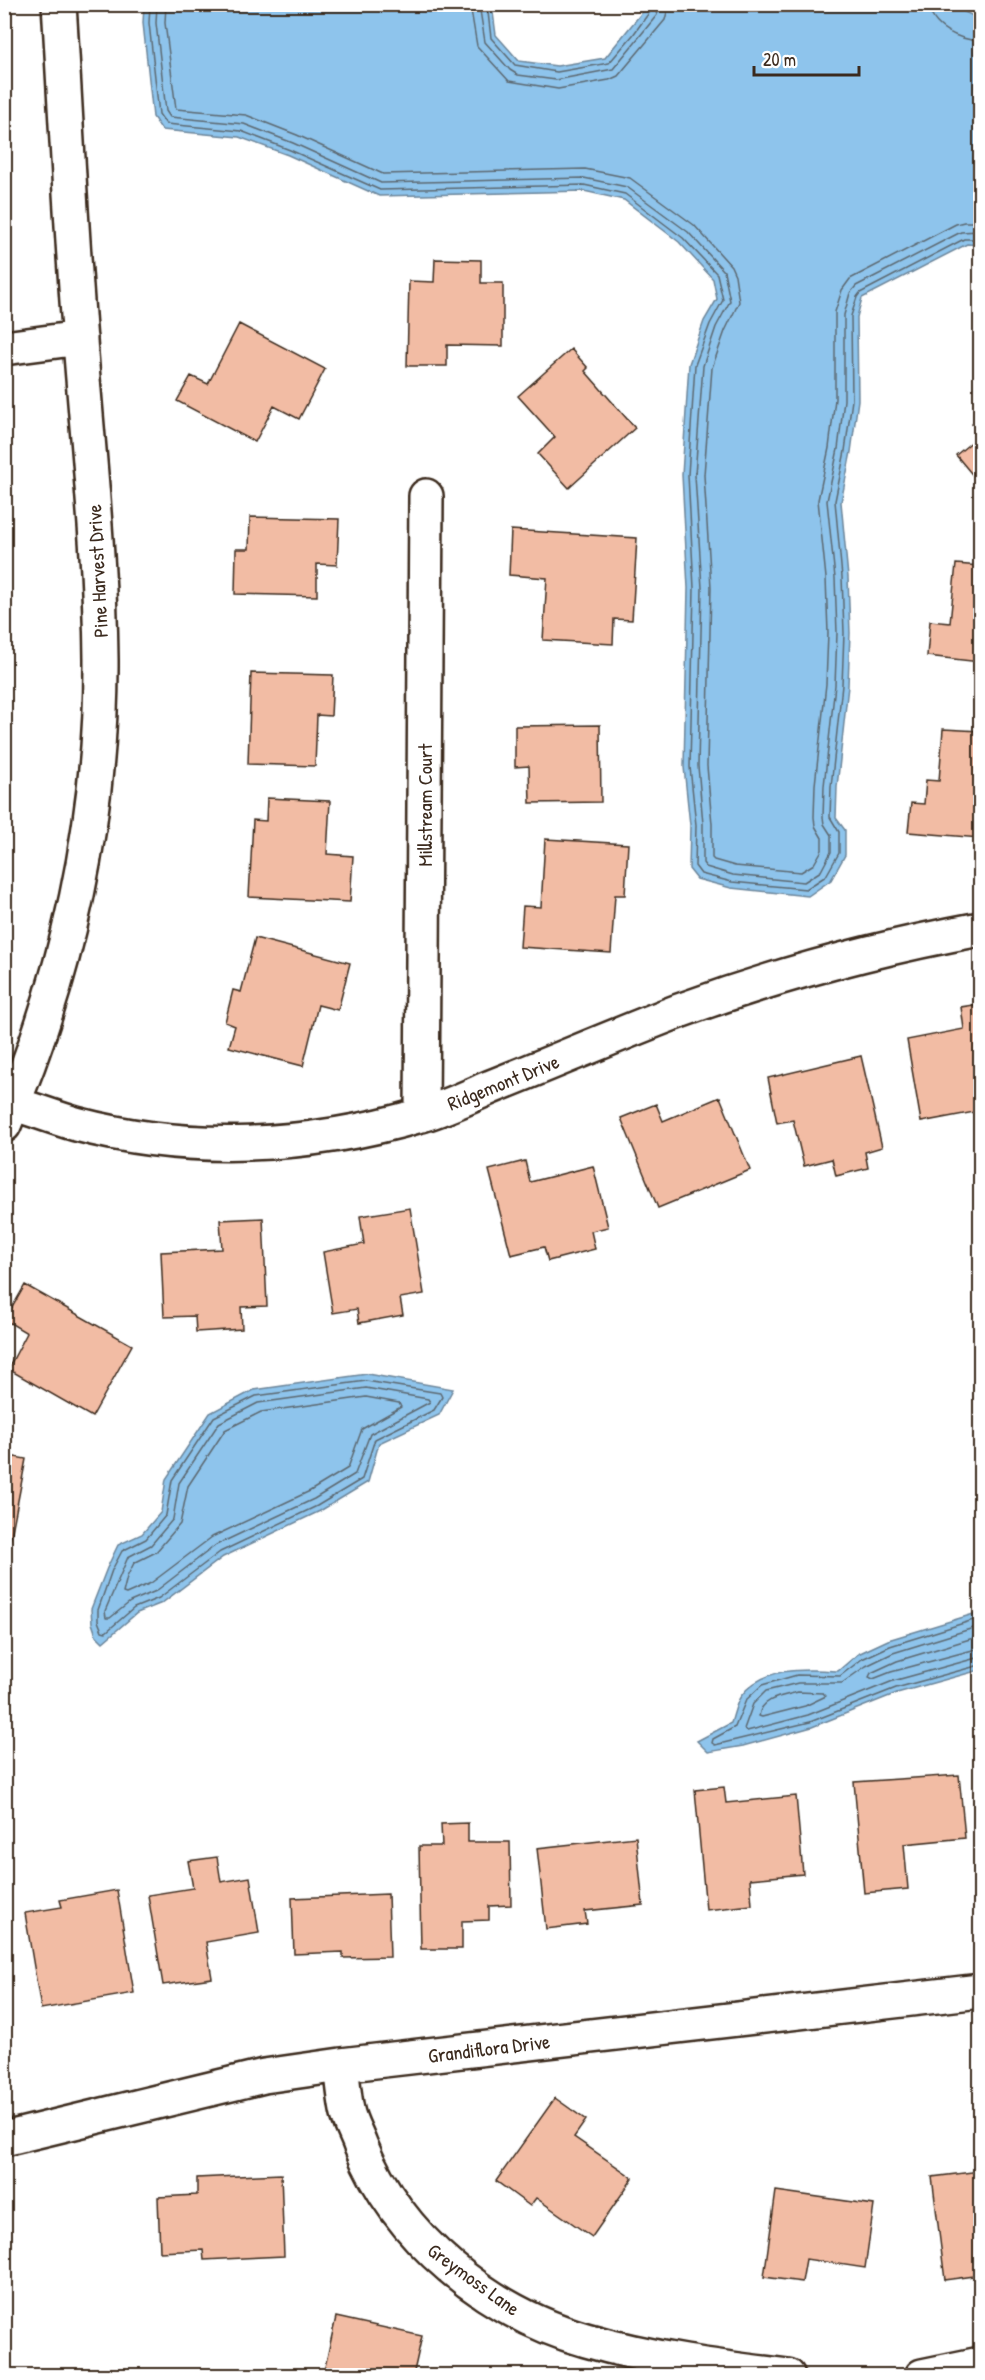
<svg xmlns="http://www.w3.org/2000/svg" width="985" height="2380" viewBox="0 0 985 2380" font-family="'Patrick Hand',sans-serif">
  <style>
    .water { fill: #8ec4ec; stroke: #6d869a; stroke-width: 1.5 }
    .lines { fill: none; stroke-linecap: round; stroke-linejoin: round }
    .shore { stroke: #5c6870; stroke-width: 1.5 }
    .building { fill: #f2bca4; stroke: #3b2a1e; stroke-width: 1.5 }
    .minor-casing { stroke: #3b2a1e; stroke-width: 38 }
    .minor { stroke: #fff; stroke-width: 33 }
    .labels { text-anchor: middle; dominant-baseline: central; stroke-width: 6; stroke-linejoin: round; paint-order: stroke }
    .street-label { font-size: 20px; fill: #3b2a1e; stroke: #fff }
  </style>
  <rect width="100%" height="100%" fill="#fff"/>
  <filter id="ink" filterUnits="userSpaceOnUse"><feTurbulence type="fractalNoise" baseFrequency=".0167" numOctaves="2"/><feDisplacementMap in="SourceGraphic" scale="12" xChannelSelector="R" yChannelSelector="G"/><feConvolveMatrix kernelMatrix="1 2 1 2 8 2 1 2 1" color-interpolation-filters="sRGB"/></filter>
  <g filter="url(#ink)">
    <path class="water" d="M947,4L980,19V245L967,244L862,298L857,317L858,400L851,452L841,502L848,577L850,633L848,686L837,787L836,818L845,830V855L831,880L808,896L731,888L697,879L689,869L690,825L684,767L688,588L682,475L689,364L704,321L717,299L713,279L679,242L624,200L584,191L379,196L288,155L239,137L162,130L153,117L143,23L144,5H492L496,35L519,61L557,66L605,58L648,5Z
      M367,1374L453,1389L439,1415L379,1443L368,1482L320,1511L223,1557L162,1603L137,1613L103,1642L96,1635L92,1623L91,1609L107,1568L118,1545L142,1534L161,1512L166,1479L210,1413L254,1390Z
      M980,1612V1670L897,1693L812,1727L743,1746L708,1752L697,1741L731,1723C734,1714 736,1703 741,1696C763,1666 805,1669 838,1671L858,1654L888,1640Z"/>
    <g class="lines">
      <path class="shore" d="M150,4L149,23L159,114L166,124L241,131L290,150L380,190L584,185L625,194L683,238L717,274L723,300L710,324L695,365L688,475L694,588L690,767L696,825L695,866L701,874L732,882L806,889L826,876L839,853V832L830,817L831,787L842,685L844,633L842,577L835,501L845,451L852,400L851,316L857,297L860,293L964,239H980
        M157,4L156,23L166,111L170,117L244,124L293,143L381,183L584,178L627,187L688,232L724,271L730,301L716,327L703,366L695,475L702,588L698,766L703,824V863L706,867L733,875L804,882L821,871L831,852V835L824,824L823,817L824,786L835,685L837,633L835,578L827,501L838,449L844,400V315L850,293L856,286L961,232L980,231
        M166,4L165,23L176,109L246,115L297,135L383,174L585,169L630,178L694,225L731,266L735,275L739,302L725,331L712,368L704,475L711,587L707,766L712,824V858L714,860L735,866L801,872L814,864L822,850V838L815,826L814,817L815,785L826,684L828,633L826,578L818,500L829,448L835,399V312L842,290L850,279L956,224L964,222H980
        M470,4L477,46L509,81L558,89L609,80L618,76L665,20L669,4
        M479,4L485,42L510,70L518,75L556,80L613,69L657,15L660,4
        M487,4L491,38L515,65L557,72L609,63L633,35L651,10L653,4
        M929,4C930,28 960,40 980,41
        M366,1381L440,1393L442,1397L434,1410L375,1439L362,1479L317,1506L220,1552L159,1598L134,1608L106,1632L102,1631L98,1621V1610L112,1570L122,1551L146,1539L166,1515L172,1480L214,1417L256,1396Z
        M366,1388L428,1399L430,1402L370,1434L355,1474L314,1499L216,1545L156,1591L130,1602L110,1618H106L105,1611L128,1557L151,1545L173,1519L179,1483L219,1423L258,1403Z
        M366,1397L399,1403L401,1407L362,1429L348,1468L310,1491L212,1537L151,1583L126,1594L123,1593L127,1577L134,1563L156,1552L180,1524L188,1486L225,1430L261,1412Z
        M980,1618L890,1646L862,1659L840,1676L797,1675L762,1685L746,1700L735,1727L713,1739L712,1743L715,1745L810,1722L896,1688L980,1665
        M980,1626L893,1653L866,1666L842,1683H798L766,1691L753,1704L744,1729L747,1731L808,1715L893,1681L980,1657
        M980,1636L897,1661L871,1673L869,1677L873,1679L891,1672L980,1648
        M798,1692L823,1693L826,1696L805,1706L762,1717L759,1716C761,1698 783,1696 798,1692Z"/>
    </g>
    <path class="building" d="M435,259L481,260V283H503V346L447,345V366H407L409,281L434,282Z
      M239,324L325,369L299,419L274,406L255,442L177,401L191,376L208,384Z
      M571,349L588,368L585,371L635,428L569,488L538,454L555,437L518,396Z
      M980,417V434L972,424Z
      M980,435V484L956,455Z
      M250,517L339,519L337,565L317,564V596L235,594L236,549H249Z
      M511,530L637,538L632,620L614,619L613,644L543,640L547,578L509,575Z
      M956,564L980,566V662L927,656L930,621L950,623Z
      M251,673L333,675L331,716L317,715L315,766L248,764Z
      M600,725L601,802L530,803L529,766L515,767V726Z
      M943,729L980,731V838L908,832L911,803L924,804L926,780L939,781Z
      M267,798L330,801L327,854L353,856L350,902L249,897L253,820L266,821Z
      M545,839L628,844L625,895H615L611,953L520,947L523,906L541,907Z
      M255,938L350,963L338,1010L318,1005L303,1066L229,1047L235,1026L225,1022L233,990L241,992Z
      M980,1004V1111L921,1122L907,1040L964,1029L961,1007Z
      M861,1056L882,1147L865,1152L868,1168L836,1176L832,1159L804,1166L793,1120L777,1123L768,1078Z
      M720,1097L750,1170L658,1208L621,1118L656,1104L663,1121Z
      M525,1161L530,1182L593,1166L608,1227L591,1231L595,1249L548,1261L544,1247L511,1255L489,1170Z
      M410,1208L424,1294L400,1298L403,1315L359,1323L357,1309L333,1313L323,1252L364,1244L360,1216Z
      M263,1218L267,1306L241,1307L242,1329L196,1332L195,1316L164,1317L161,1252L222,1249L220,1220Z
      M25,1285L132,1345L92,1417L8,1369L27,1333L5,1320Z
      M4,1455L26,1459L10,1542L4,1541Z
      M959,1775L965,1838L904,1844L908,1889L864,1893L854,1782Z
      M724,1787L726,1803L796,1796L803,1874L750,1879L752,1905L706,1910L695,1790Z
      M468,1823V1842H510L511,1905L489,1906V1920L462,1921V1949H421L419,1846H442L441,1824Z
      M636,1837L643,1905L585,1911L587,1924L546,1929L537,1848Z
      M217,1857L221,1882L250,1877L259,1933L206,1942L212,1978L163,1985L148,1895L193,1888L188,1861Z
      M117,1890L134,1993L41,2009L25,1913L62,1907L60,1900Z
      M388,1894L390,1957L343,1958V1952L294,1954L292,1898Z
      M555,2098L586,2120L574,2137L633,2178L592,2237L536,2198L530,2206L496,2181Z
      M980,2171V2275L945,2280L932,2177Z
      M281,2174L284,2256L204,2260L203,2250L160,2252L158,2197L197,2195V2178Z
      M776,2191L874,2205L865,2268L806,2259L802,2282L764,2277Z
      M336,2317L422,2336L413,2376H323Z"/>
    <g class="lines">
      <defs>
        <path id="minor" d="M4,348L80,338
          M14,1104C35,1110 55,1118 76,1124C189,1154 309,1148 421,1115C445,1108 468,1097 491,1087C554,1062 616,1035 679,1011C777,975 878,948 980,929
          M422,1115L426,496
          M4,1125C67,979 102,819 101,659C100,553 88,447 80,341C71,229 66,116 59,4
          M341,2065C343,2080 344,2095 347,2110C349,2121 356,2133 360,2144C398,2239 488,2312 586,2340C651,2359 720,2368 788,2376
          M4,2139L264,2076L341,2065L980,1991
          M922,2376L980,2364"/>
      </defs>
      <use href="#minor" class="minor-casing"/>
      <use href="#minor" class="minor"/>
    </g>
  </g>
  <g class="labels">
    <g class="street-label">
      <text transform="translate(97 571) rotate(-93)">Pine Harvest Drive</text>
      <text transform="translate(424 805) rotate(-90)">Millstream Court</text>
      <text transform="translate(503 1082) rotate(-22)">Ridgemont Drive</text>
      <text transform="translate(489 2048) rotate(-7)">Grandiflora Drive</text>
      <text transform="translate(474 2279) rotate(36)">Greymoss Lane</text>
    </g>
  </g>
  <rect width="985" height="2380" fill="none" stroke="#fff" stroke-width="24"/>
  <rect x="12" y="12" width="961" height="2356" fill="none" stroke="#3b2a1e" stroke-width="2" filter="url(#ink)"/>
  <path d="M754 66v9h105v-9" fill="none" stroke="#3b2a1e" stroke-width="3"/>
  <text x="763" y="66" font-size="18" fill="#3b2a1e" stroke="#ffffff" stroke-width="4.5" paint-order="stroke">20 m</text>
</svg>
